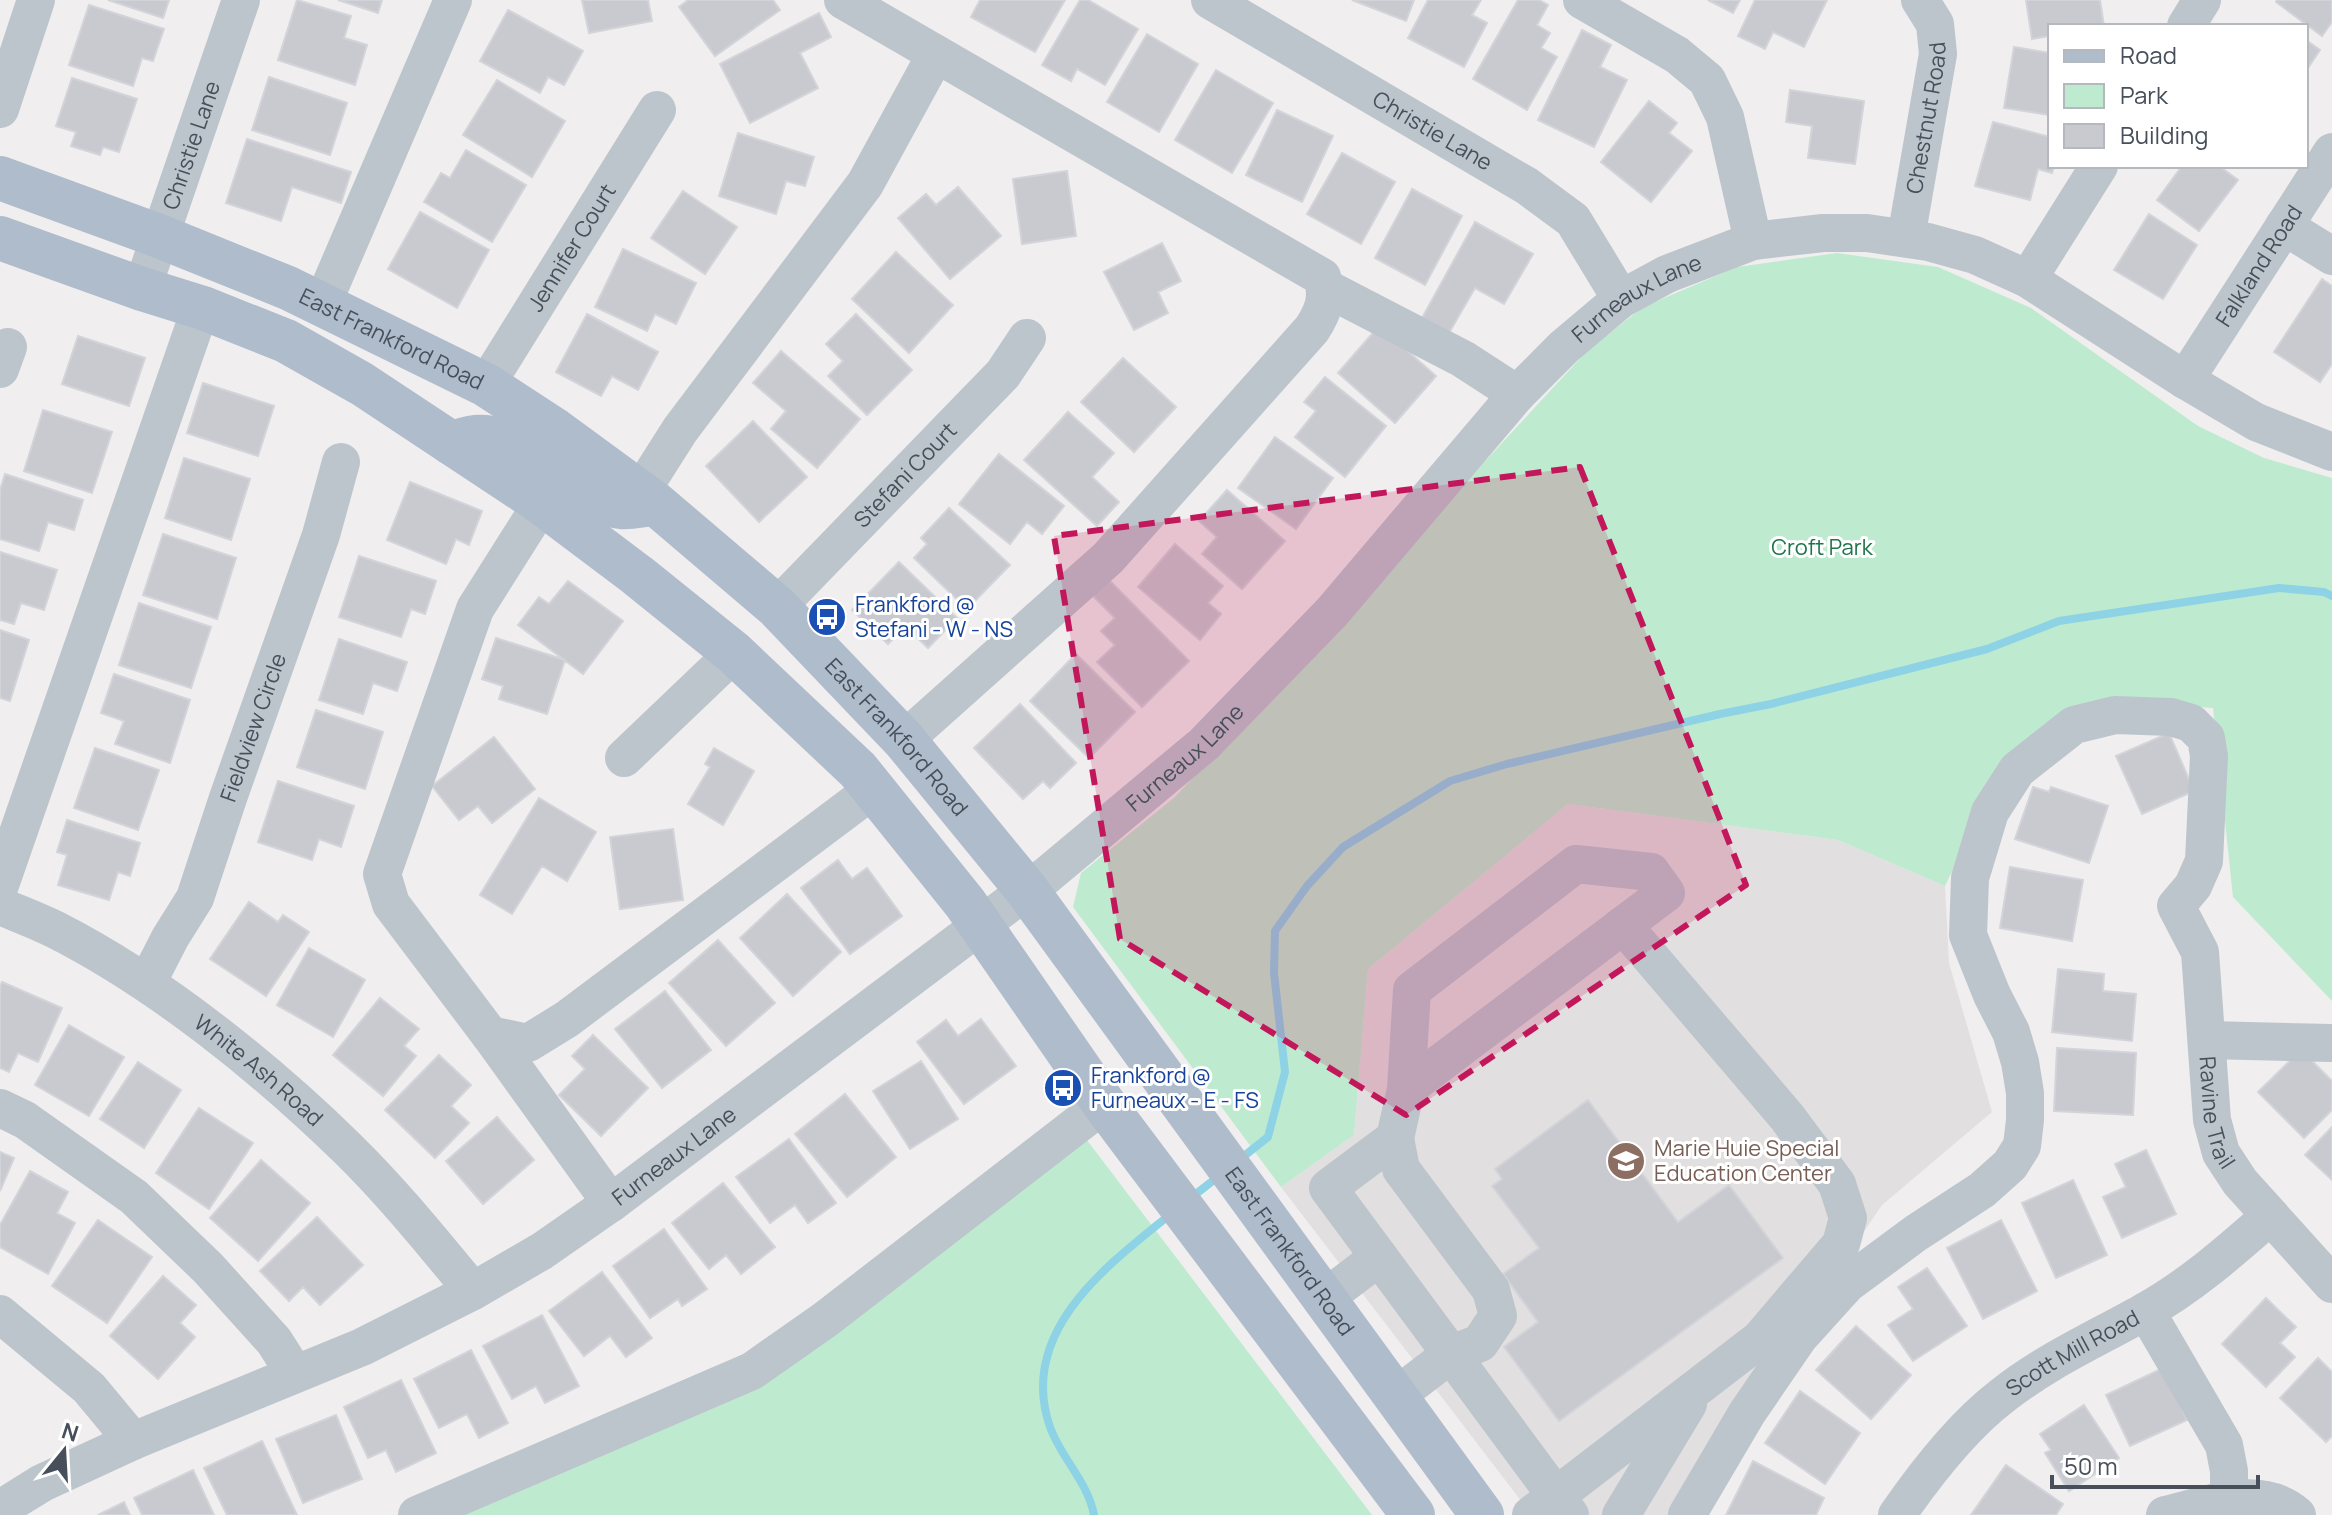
<svg xmlns="http://www.w3.org/2000/svg" width="2332" height="1515" viewBox="0 0 2332 1515" font-family="Manrope,sans-serif">
  <style>
    .education { fill: #e1dfdf }
    .green { fill: #beebd0 }
    .lines { fill: none; stroke-linecap: round; stroke-linejoin: round }
    .stream { stroke: #8ed2e6; stroke-width: 8 }
    .building { fill: #c8cad0; stroke: #d2d4d9; stroke-width: 2 }
    .minor { stroke: #bdc5cc; stroke-width: 38 }
    .major { stroke: #afbccb; stroke-width: 44 }
    .marked { fill: #c2185b; fill-opacity: 0.2; stroke: #c2185b; stroke-width: 6; stroke-dasharray: 16 10; stroke-linejoin: round }
    .labels { text-anchor: middle; dominant-baseline: central; stroke-width: 6; stroke-linejoin: round; paint-order: stroke }
    .street-label { font-size: 22px; fill: #47505a; stroke: #fff }
    .park-label { font-size: 22px; fill: #1d764b; stroke: #fff }
    .transit-label { font-size: 22px; fill: #164399; stroke: #fff; text-anchor: start }
    .education-label { font-size: 22px; fill: #785e54; stroke: #fff; text-anchor: start }
  </style>
  <rect width="100%" height="100%" fill="#f0eeee"/>
  <path class="education" d="M1568,804L1838,840L1945,886L1949,963L1992,1112L1882,1205L1671,1515H1532L1281,1187L1354,1135L1368,969Z"/>
  <path class="green" d="M1837,253L1938,267L2031,308L2198,426L2264,458L2332,478V1001L2233,897L2213,708L2118,702L1988,795L1945,886L1838,840L1568,804L1368,969L1354,1135L1281,1187L1073,907L1081,873L1175,797L1586,352L1643,307L1737,267Z
    M1080,1131L1372,1515H435L754,1379Z"/>
  <g class="lines">
    <path class="stream" d="M1239,1160L1268,1137L1285,1072L1274,973L1275,931L1307,886L1343,847L1450,781L1507,764L1720,714L1771,704L1987,649L2059,621L2279,588L2324,592L2332,596
      M1192,1197L1219,1176
      M1094,1515C1088,1482 1061,1458 1050,1427C1017,1332 1106,1266 1172,1213"/>
  </g>
  <path class="building" d="M108,0H169L163,18Z
    M297,0L351,16L344,38L367,45L355,85L278,60Z
    M338,0H382L378,13Z
    M582,0H648L652,21L589,33Z
    M688,0H773L780,10L715,56L679,7Z
    M980,0H1065L1035,52L971,17Z
    M1080,0H1088L1138,29L1105,85L1077,69L1071,81L1042,65Z
    M1352,0H1414L1406,21Z
    M1428,0H1481L1472,15L1487,23L1464,67L1408,38Z
    M1518,0H1539L1548,5L1537,25L1550,33L1541,48L1557,57L1527,110L1473,79Z
    M1708,0H1740L1733,13Z
    M1755,0H1827L1804,47L1773,32L1765,49L1738,36Z
    M2026,0H2100L2104,26H2050V36L2032,39Z
    M2277,0H2332V22L2322,36L2276,2Z
    M89,5L164,29L153,61L142,58L133,86L69,65Z
    M508,10L583,51L564,85L548,77L540,93L480,61Z
    M819,13L831,37L800,53L818,88L750,123L720,64Z
    M1582,30L1611,45L1600,67L1627,80L1594,147L1538,120Z
    M1147,34L1198,64L1159,132L1107,102Z
    M2306,40L2320,50L2306,71Z
    M2014,47L2050,53V115L2004,108Z
    M1216,70L1273,103L1232,173L1175,140Z
    M269,77L347,103L330,155L252,130Z
    M72,78L137,99L119,152L103,147L100,155L71,146L76,132L56,126Z
    M497,80L565,121L532,177L463,135Z
    M1790,90L1864,101L1855,164L1808,158L1812,126L1786,122Z
    M1649,101L1677,123L1669,133L1692,151L1651,202L1601,162Z
    M1277,110L1333,136L1302,202L1246,175Z
    M1993,122L2050,137V166H2054L2052,173L2038,169L2030,200L1975,186Z
    M738,133L814,157L805,186L786,181L776,214L719,196Z
    M247,139L351,172L341,203L292,187L281,221L226,203Z
    M466,150L526,185L492,242L424,202L441,173L450,178Z
    M1342,153L1395,182L1361,244L1307,214Z
    M2182,166H2219L2238,180L2199,231L2157,200Z
    M1067,171L1076,236L1022,244L1013,179Z
    M958,187L1001,236L950,279L898,218L926,194L936,205Z
    M1412,189L1462,216L1425,285L1375,258Z
    M683,191L737,227L705,274L651,238Z
    M420,212L489,250L457,308L388,269Z
    M2149,214L2197,245L2163,299L2114,270Z
    M1475,222L1533,254L1504,304L1475,288L1449,333L1422,318Z
    M1162,243L1181,281L1158,292L1168,313L1134,330L1104,272Z
    M623,249L696,283L676,324L655,314L647,331L595,307Z
    M896,252L953,305L909,353L852,299Z
    M2322,279L2332,286V364L2320,382L2274,352Z
    M587,314L658,352L638,390L612,376L601,396L556,372Z
    M856,314L912,370L867,415L828,376L843,361L826,344Z
    M1379,326L1436,376L1395,423L1338,373Z
    M78,336L145,358L129,406L62,384Z
    M781,351L860,419L817,468L771,429L786,411L753,383Z
    M1123,358L1176,407L1134,452L1081,402Z
    M1325,377L1386,426L1345,477L1295,437L1316,411L1304,402Z
    M203,383L274,406L258,456L187,433Z
    M43,410L112,432L92,493L24,471Z
    M1068,412L1114,453L1092,477L1119,502L1097,526L1024,460Z
    M753,421L807,477L759,522L706,466Z
    M1275,437L1333,478L1296,529L1238,488Z
    M999,454L1064,506L1042,534L1027,522L1010,544L959,504Z
    M184,458L250,479L231,540L165,518Z
    M5,474L83,500L74,530L48,522L39,551L0,539V490Z
    M410,482L482,511L469,545L456,539L446,564L387,540Z
    M1227,490L1285,541L1242,589L1202,554L1217,537L1199,521Z
    M949,508L1010,565L967,609L914,558L927,544L921,538Z
    M163,534L236,558L217,619L143,595Z
    M1175,544L1223,586L1208,603L1221,614L1200,640L1138,587Z
    M0,552L57,570L44,610L21,603L14,624L0,620Z
    M359,556L436,581L425,614L411,609L401,637L339,617Z
    M899,562L957,618L928,648L905,626L888,644L852,610Z
    M1107,578L1189,661L1142,707L1097,662L1115,645L1101,631L1115,618L1091,594Z
    M568,581L623,621L583,674L518,625L539,597L549,604Z
    M139,603L211,627L191,688L119,665Z
    M0,630L29,640L10,701L0,698Z
    M496,638L565,660L547,714L499,699L503,686L482,679Z
    M339,639L407,662L397,691L373,683L363,714L319,700Z
    M1076,654L1135,712L1089,758L1030,701Z
    M114,674L190,700L170,763L115,744L124,721L101,713Z
    M1020,704L1076,763L1050,788L1043,781L1023,799L974,748Z
    M316,710L383,732L365,789L297,767Z
    M2169,733L2194,791L2142,814L2116,756Z
    M494,737L535,789L492,823L478,806L459,820L432,786Z
    M95,748L159,770L138,830L74,808Z
    M714,748L754,771L723,825L688,804L710,767L705,764Z
    M278,781L354,806L341,847L319,839L312,860L258,842Z
    M2033,787L2049,792L2051,787L2108,806L2089,863L2015,839Z
    M539,798L596,832L567,881L542,866L512,914L480,895Z
    M67,820L140,843L130,876L118,872L109,900L58,885L67,855L57,852Z
    M673,829L683,900L620,909L610,837Z
    M838,860L852,879L867,868L902,916L850,954L801,888Z
    M2010,867L2083,880L2072,941L2000,928Z
    M787,894L841,952L793,996L740,938Z
    M249,902L278,922L283,915L309,932L266,996L210,959Z
    M718,940L775,1003L726,1046L669,983Z
    M309,948L365,980L333,1037L277,1005Z
    M2058,969L2104,974L2103,991L2136,994L2132,1041L2052,1032Z
    M2,982L62,1008L38,1062L18,1053L9,1072L0,1068V987Z
    M665,991L711,1050L662,1088L615,1029Z
    M380,998L419,1029L404,1046L416,1056L383,1096L333,1055Z
    M981,1019L1016,1066L964,1104L917,1042L946,1020L958,1036Z
    M69,1025L124,1057L89,1116L35,1085Z
    M593,1035L648,1088L601,1136L559,1095L585,1069L572,1056Z
    M2057,1048L2136,1053L2133,1115L2054,1111Z
    M2301,1050L2332,1081V1110L2304,1138L2258,1092Z
    M439,1055L471,1085L451,1106L469,1123L435,1158L385,1110Z
    M921,1061L958,1119L910,1149L873,1091Z
    M138,1062L181,1090L144,1148L100,1119Z
    M845,1094L896,1157L847,1197L795,1134Z
    M1588,1100L1678,1222L1729,1185L1783,1258L1559,1421L1504,1347L1538,1322L1503,1274L1539,1248L1492,1186L1502,1179L1495,1169Z
    M199,1108L253,1143L209,1209L156,1173Z
    M497,1117L534,1160L483,1204L446,1161Z
    M2332,1127V1180L2305,1155Z
    M789,1139L836,1203L808,1223L795,1205L770,1223L736,1177Z
    M2146,1150L2176,1214L2122,1238L2103,1197L2126,1187L2115,1164Z
    M0,1152L14,1158L0,1191Z
    M261,1160L310,1203L258,1261L210,1218Z
    M30,1171L68,1192L57,1213L75,1223L48,1274L0,1247V1225Z
    M2073,1180L2107,1255L2056,1278L2022,1203Z
    M723,1183L775,1247L741,1274L726,1255L709,1269L672,1223Z
    M317,1217L363,1265L320,1305L303,1287L289,1301L260,1271Z
    M98,1220L152,1257L107,1323L52,1286Z
    M2001,1220L2037,1291L1983,1319L1947,1248Z
    M664,1229L707,1289L682,1306L678,1299L650,1318L613,1266Z
    M1927,1268L1967,1326L1913,1361L1888,1325L1913,1309L1898,1287Z
    M602,1272L652,1338L626,1357L610,1336L584,1356L549,1311Z
    M163,1276L196,1305L180,1323L195,1337L158,1379L110,1336Z
    M2266,1298L2296,1327L2280,1343L2295,1357L2266,1387L2222,1344Z
    M542,1315L579,1386L545,1403L536,1386L512,1399L483,1346Z
    M1856,1326L1911,1375L1871,1419L1816,1370Z
    M471,1350L508,1423L479,1438L467,1414L439,1428L414,1379Z
    M2318,1358L2332,1372V1436L2326,1442L2280,1398Z
    M2163,1368L2187,1420L2130,1446L2106,1395Z
    M401,1380L436,1453L396,1472L386,1450L368,1458L344,1407Z
    M1800,1391L1860,1433L1825,1484L1765,1443Z
    M2084,1405L2119,1458L2069,1491L2045,1453L2051,1450L2040,1434Z
    M336,1415L362,1479L303,1503L276,1439Z
    M262,1441L297,1515H227L204,1468Z
    M1753,1461L1824,1498L1816,1515H1726Z
    M2006,1465L2063,1504L2056,1515H1971Z
    M193,1470L214,1515H142L134,1498Z
    M124,1502L130,1515H98Z"/>
  <g class="lines">
    <g class="minor">
      <path d="M843,0L1322,277C1329,297 1323,312 1312,329L1108,558L904,740"/>
      <path id="s1" d="M1210,0L1527,186L1573,220L1621,299"/>
      <path d="M1582,0L1677,55L1707,80L1725,117L1753,241"/>
      <path d="M2186,26L2202,0"/>
      <path d="M0,109L36,0"/>
      <path d="M2284,226L2332,256"/>
      <path id="s2" d="M1906,238L1938,54L1935,24L1920,0"/>
      <path d="M2028,279L2099,166"/>
      <path d="M1326,288L1463,359L1517,394"/>
      <path id="s3" d="M142,289L241,0"/>
      <path d="M322,305L453,0"/>
      <path d="M0,369L8,347"/>
      <path id="s4" d="M2185,380L2332,152"/>
      <path id="s5" d="M486,385L657,110"/>
      <path d="M640,493L680,430L865,184L936,54"/>
      <path d="M542,503L475,609L382,874L391,904L490,1035L528,1043L567,1019L874,789"/>
      <path id="s6" d="M777,607L1003,374L1027,338"/>
      <path d="M624,758L734,653"/>
      <path d="M0,885L201,307"/>
      <path id="s7" d="M0,906C19,914 38,921 56,930C160,983 265,1068 348,1149C393,1193 433,1243 473,1291"/>
      <path id="s8" d="M147,983L170,938L195,898L228,798L321,535L341,462"/>
      <path d="M490,1035L611,1203"/>
      <path d="M2207,1040L2332,1043"/>
      <path d="M1406,1089L1666,893L1651,872L1576,864L1412,990L1406,1089L1395,1138L1328,1188L1570,1515"/>
      <path d="M0,1108L25,1120L134,1197L208,1268L274,1341L295,1374"/>
      <path d="M1395,1138L1401,1169L1491,1290L1498,1316L1480,1343L1451,1354L1396,1396"/>
      <path d="M1325,1298L1379,1257"/>
      <path d="M2146,1311L2224,1445L2229,1471V1500"/>
      <path d="M0,1314L89,1388L133,1441"/>
      <path id="s9" d="M0,1509L42,1483L133,1441L362,1347L473,1291L542,1251L611,1203L1046,876L1204,744L1332,612L1517,394L1564,347L1621,299L1667,274L1753,241L1823,233H1867L1928,242L1975,255L2028,279L2185,380L2256,422L2332,452"/>
      <path d="M417,1515L752,1371L826,1319L1104,1104"/>
      <path d="M1531,1515L1760,1339L1841,1244L1848,1218L1837,1184L1787,1117L1623,925"/>
      <path d="M1621,1515L1688,1404"/>
      <path id="s10" d="M1687,1515L1747,1413L1799,1337L1847,1284L1916,1233L1982,1190L2010,1165L2022,1146L2025,1120V1093L2020,1062L2011,1032L1992,995L1968,935L1970,878L1990,812L2017,770L2074,725L2115,715L2171,717L2191,723L2206,738L2209,756L2204,861L2193,886L2176,906L2200,952L2212,1120L2221,1153L2240,1182L2332,1284"/>
      <path id="s11" d="M1897,1515C1924,1476 1964,1425 2002,1396C2046,1361 2096,1339 2144,1312C2191,1286 2230,1251 2270,1216"/>
      <path d="M2165,1515C2208,1505 2260,1483 2297,1515"/>
    </g>
    <g class="major">
      <path id="s12" d="M0,178L159,236L288,288L486,385L555,430L656,504L777,607L904,740L1026,889L1482,1515"/>
      <path d="M0,238L142,289L203,308L286,341L362,384L536,499L637,575L734,653L858,770L965,903L1104,1104L1413,1515"/>
      <path d="M451,443C459,441 467,438 475,437C515,434 551,469 581,489C593,497 607,506 621,507C631,508 642,505 653,504"/>
    </g>
  </g>
  <path class="marked" d="M1580,467L1746,885L1406,1115L1120,939L1054,536Z"/>
  <defs>
    <symbol id="bus-disc" viewBox="-11 -11 22 22"><circle r="9.5" fill="#1a4fb4" stroke="#fff"/><path d="M-5-6H5V4H4V6H2V4H-2V6H-4V4H-5ZM-3.5-4V0h7V-4ZM-3.5 1.2v1.5H-2V1.2ZM2 1.2v1.5H3.5V1.2Z" fill="#fff"/></symbol>
    <symbol id="school-disc" viewBox="-11 -11 22 22"><circle r="9.5" fill="#8d6e63" stroke="#fff"/><path d="M0-5L7-2L0 1L-7-2ZM-4 1L0 2.5L4 1V4Q0 6-4 4Z" fill="#fff"/></symbol>
  </defs>
  <g fill-rule="evenodd">
    <use href="#bus-disc" x="805" y="595" width="44" height="44"/>
    <use href="#bus-disc" x="1041" y="1066" width="44" height="44"/>
    <use href="#school-disc" x="1604" y="1139" width="44" height="44"/>
  </g>
  <g class="labels">
    <g class="street-label">
      <text stroke="none"><textPath href="#s2" startOffset="122">Chestnut Road</textPath></text>
      <text stroke="none"><textPath href="#s1" startOffset="258">Christie Lane</textPath></text>
      <text stroke="none"><textPath href="#s3" startOffset="152">Christie Lane</textPath></text>
      <text stroke="none"><textPath href="#s5" startOffset="162">Jennifer Court</textPath></text>
      <text stroke="none"><textPath href="#s4" startOffset="136">Falkland Road</textPath></text>
      <text stroke="none"><textPath href="#s9" startOffset="2060">Furneaux Lane</textPath></text>
      <text stroke="none"><textPath href="#s12" startOffset="424">East Frankford Road</textPath></text>
      <text stroke="none"><textPath href="#s6" startOffset="184">Stefani Court</textPath></text>
      <text stroke="none"><textPath href="#s8" startOffset="278">Fieldview Circle</textPath></text>
      <text stroke="none"><textPath href="#s12" startOffset="1072">East Frankford Road</textPath></text>
      <text stroke="none"><textPath href="#s9" startOffset="1412">Furneaux Lane</textPath></text>
      <text stroke="none"><textPath href="#s7" startOffset="308">White Ash Road</textPath></text>
      <text stroke="none"><textPath href="#s10" startOffset="1508">Ravine Trail</textPath></text>
      <text stroke="none"><textPath href="#s9" startOffset="764">Furneaux Lane</textPath></text>
      <text stroke="none"><textPath href="#s12" startOffset="1720">East Frankford Road</textPath></text>
      <text stroke="none"><textPath href="#s11" startOffset="242">Scott Mill Road</textPath></text>
    </g>
    <g class="park-label">
      <text x="1822" y="547">Croft Park</text>
    </g>
    <g class="transit-label">
      <text x="855" y="604">Frankford @<tspan x="855" dy="25">Stefani - W - NS</tspan></text>
      <text x="1091" y="1075">Frankford @<tspan x="1091" dy="25">Furneaux - E - FS</tspan></text>
    </g>
    <g class="education-label">
      <text x="1654" y="1148">Marie Huie Special<tspan x="1654" dy="25">Education Center</tspan></text>
    </g>
  </g>
  <rect x="2048" y="24" width="260" height="144" fill="#ffffff" stroke="#b5b9bd" stroke-width="2"/>
  <rect x="2064" y="50" width="40" height="12" fill="#afbccb" stroke="#b5b9bd" stroke-width="2"/>
  <text x="2120" y="64" font-size="24" fill="#47505a">Road</text>
  <rect x="2064" y="84" width="40" height="24" fill="#beebd0" stroke="#b5b9bd" stroke-width="2"/>
  <text x="2120" y="104" font-size="24" fill="#47505a">Park</text>
  <rect x="2064" y="124" width="40" height="24" fill="#c8cad0" stroke="#b5b9bd" stroke-width="2"/>
  <text x="2120" y="144" font-size="24" fill="#47505a">Building</text>
  <g transform="translate(64 1451) rotate(18)" stroke="#ffffff" stroke-width="6" paint-order="stroke">
  <path d="M0-6L14 30L0 20L-14 30Z" fill="#47505a"/>
  <text y="-12" font-size="22" font-weight="bold" text-anchor="middle" fill="#47505a">N</text>
  </g>
  <path d="M2052 1475v12h206v-12" fill="none" stroke="#47505a" stroke-width="4"/>
  <text x="2064" y="1475" font-size="24" fill="#47505a" stroke="#ffffff" stroke-width="6" paint-order="stroke">50 m</text>
</svg>
